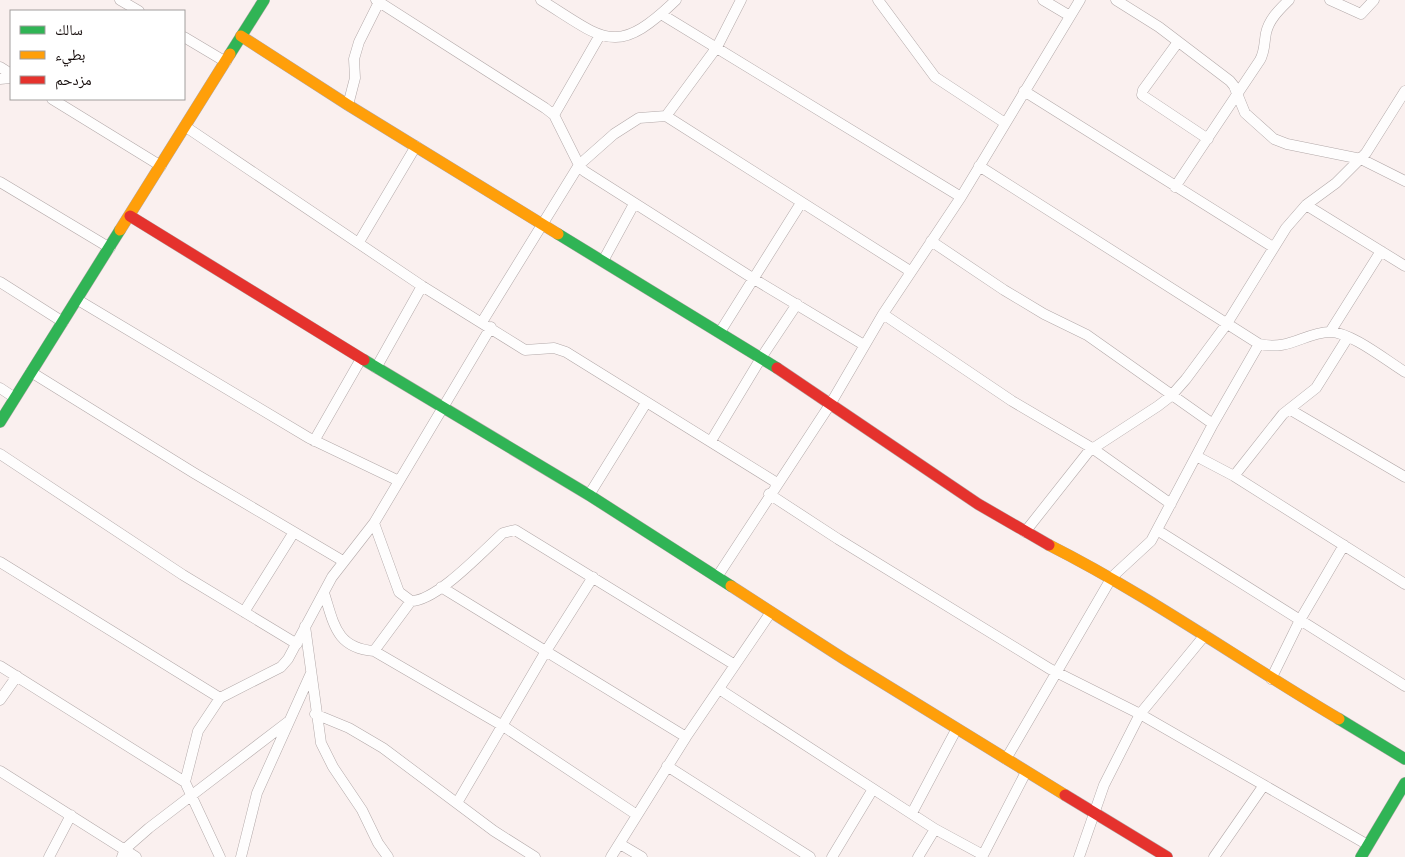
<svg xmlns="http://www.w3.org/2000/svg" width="1405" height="857" viewBox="0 0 1405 857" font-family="'Noto Sans','Noto Naskh Arabic',sans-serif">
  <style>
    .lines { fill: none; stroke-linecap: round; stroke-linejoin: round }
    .street-casing { stroke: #b2a8a8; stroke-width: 11 }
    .fast-casing { stroke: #b2a8a8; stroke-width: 12 }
    .slow-casing { stroke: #b2a8a8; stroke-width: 12 }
    .jam-casing { stroke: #b2a8a8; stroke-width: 12 }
    .street { stroke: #fefdfd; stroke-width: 10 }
    .fast { stroke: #30b455; stroke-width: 11 }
    .slow { stroke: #ff9f0a; stroke-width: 11 }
    .jam { stroke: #e5322d; stroke-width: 11 }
  </style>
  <rect width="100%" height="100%" fill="#faf0ef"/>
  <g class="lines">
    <defs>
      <path id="street" d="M120,0L139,11
        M376,0L545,108L554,115L579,165L584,171L754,279L864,345
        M541,0C604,39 615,59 676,0
        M878,0L935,77L1005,123
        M1043,0L1070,16
        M1116,0L1159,27L1230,81L1234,86L1245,113L1274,139L1287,144L1361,159L1405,181
        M1330,0L1361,14L1374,0
        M661,14L961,197
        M184,37L226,62
        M1178,42L1143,90L1142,95L1208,139
        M0,67L11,74
        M0,79L11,78
        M1024,91L1273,247
        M52,99L161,166
        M348,105L355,78L354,59L359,42L379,2
        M554,115L600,35
        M666,116L910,271
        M186,127L422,286L376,368
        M979,166L1259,344C1290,351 1303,333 1330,332C1351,332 1387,361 1405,372
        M0,182L110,248
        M1175,187L1260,60C1265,51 1264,43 1266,33C1269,19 1280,9 1289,0
        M1306,205L1405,266
        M931,241L1004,290L1044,314L1087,335L1213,424
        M359,242L416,146
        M603,261L634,204
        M0,282L63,322
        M422,286L525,350L554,348L566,352L777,483
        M78,300L309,438L399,481
        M883,314L1012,401L1092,448L1171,504
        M482,322L579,165L614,134L639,118L666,116L717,47L741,0
        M720,332L801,203
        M1330,332L1381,251
        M31,372L194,473L343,561
        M0,388L15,398
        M1289,409L1405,477
        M314,441L361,359
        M711,441L761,358L797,304
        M0,454L183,575L297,644
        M1196,456L1234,476L1405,584
        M1234,476L1283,414L1316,388L1348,337
        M769,494L838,539L1050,669L1140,714L1368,845
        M589,495L646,403
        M374,523L399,592L411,601C437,601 483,551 503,533L515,530L735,665
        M1157,530L1405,686
        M1025,532L1089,451L1158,406L1171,396L1186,379L1226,325L1286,228L1306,205L1336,183L1366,153L1405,91
        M0,562L220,698
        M717,577L831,403L883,314L961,197L1080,0
        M441,587L686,737
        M324,593C334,624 336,648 374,651L503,726L637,815
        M244,612L294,532
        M305,626L321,743L333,767L362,810L378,843L388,857
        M374,651L411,601
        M0,666L185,782L220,857
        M1271,679L1300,620L1344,545
        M719,689L935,829L983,855
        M0,700L17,676
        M315,714L349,728L383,748L494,831L535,857
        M1006,759L1112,577L1151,541L1213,424L1259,344
        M667,766L810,857
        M0,771L136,857
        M185,782L198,731L220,698L281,667L288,659L332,577L374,523L491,327
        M457,803L546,651L593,577
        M912,813L956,730
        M620,844L642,857
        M49,857L71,815
        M122,857L125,849L149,828L289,721
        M241,857L257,793L311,673
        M611,857L686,737L771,612
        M832,857L873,789
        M918,857L935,829
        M982,857L1026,772
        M1079,857L1104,785L1140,714L1205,635
        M1214,857L1264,785"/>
      <path id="fast" d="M230,54L264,0
        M558,234L777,368
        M364,360L589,495L731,586
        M0,422L120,230
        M1339,719L1405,759
        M1361,857L1405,783"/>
      <path id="slow" d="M241,36L348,105L558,234
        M120,230L230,54
        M1049,545C1150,596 1242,662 1339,719
        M731,586L844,659L1065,795"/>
      <path id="jam" d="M130,216L364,360
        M777,368L978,504L1049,545
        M1065,795L1167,857"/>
    </defs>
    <use href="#street" class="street-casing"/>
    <use href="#fast" class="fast-casing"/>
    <use href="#slow" class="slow-casing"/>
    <use href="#jam" class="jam-casing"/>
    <use href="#street" class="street"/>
    <use href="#fast" class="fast"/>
    <use href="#slow" class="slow"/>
    <use href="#jam" class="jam"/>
  </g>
  <rect x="10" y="10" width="175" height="90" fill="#ffffff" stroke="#a19e9d"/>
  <rect x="20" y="26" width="25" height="8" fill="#30b455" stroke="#a19e9d"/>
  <text x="55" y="35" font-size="15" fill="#150c0b">سالك</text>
  <rect x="20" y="51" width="25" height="8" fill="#ff9f0a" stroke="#a19e9d"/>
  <text x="55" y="60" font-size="15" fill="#150c0b">بطيء</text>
  <rect x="20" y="76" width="25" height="8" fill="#e5322d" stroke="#a19e9d"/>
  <text x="55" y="85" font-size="15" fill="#150c0b">مزدحم</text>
</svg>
